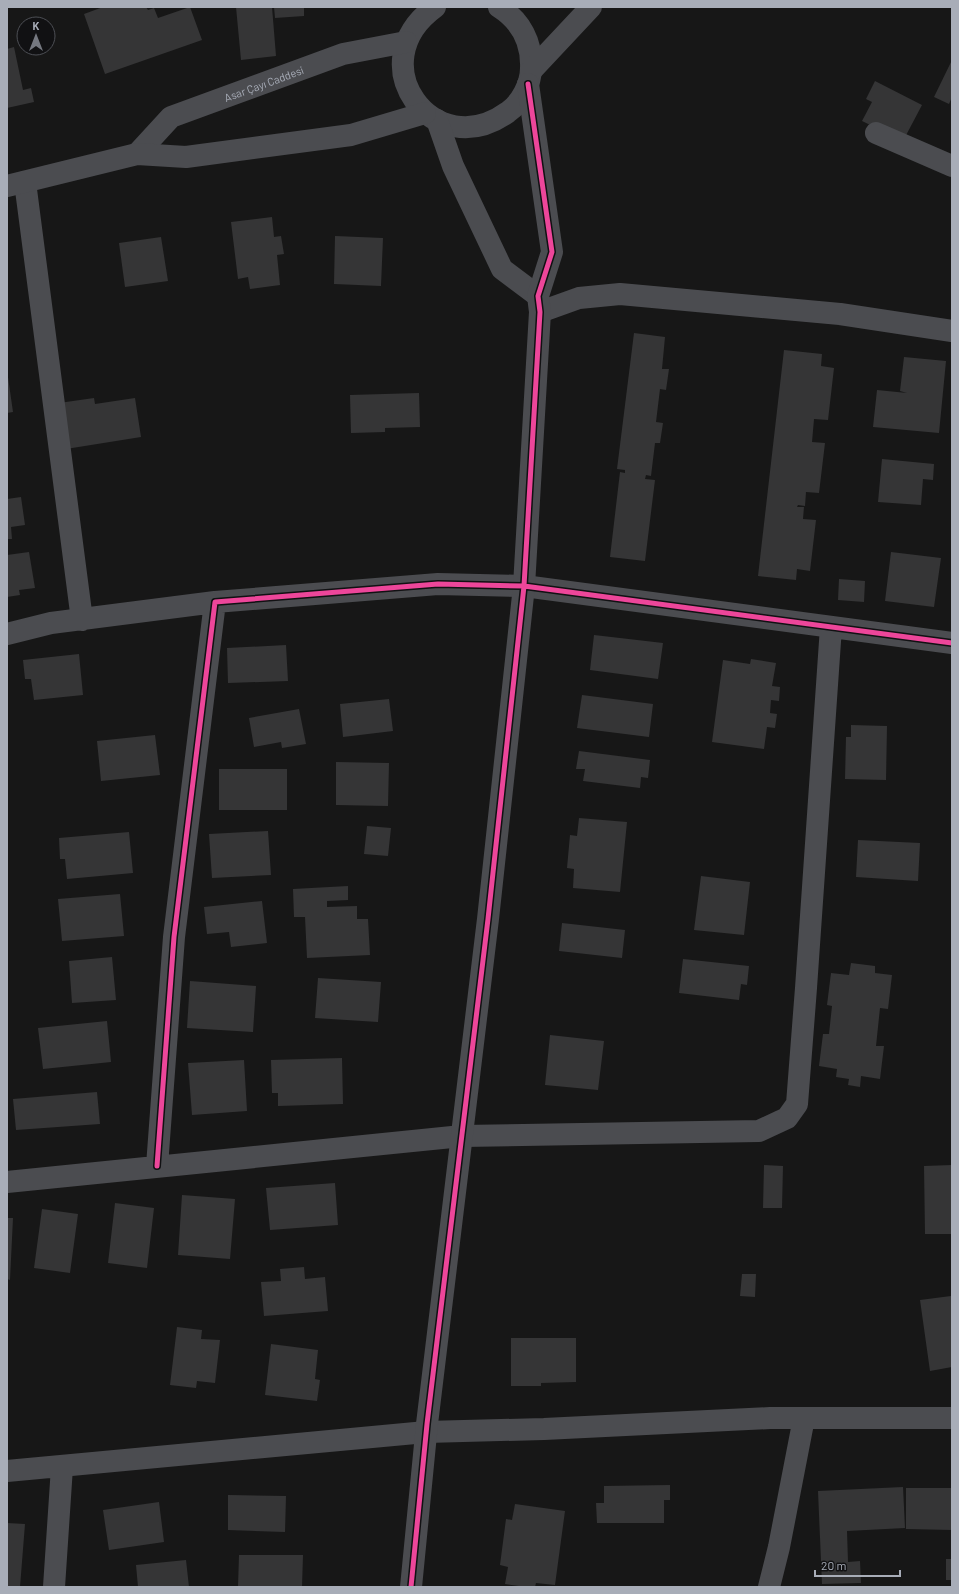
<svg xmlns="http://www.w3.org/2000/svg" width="959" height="1594" viewBox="0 0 959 1594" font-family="Barlow,sans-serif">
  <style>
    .building { fill: #353536 }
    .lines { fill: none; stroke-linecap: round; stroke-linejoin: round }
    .minor { stroke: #4b4c50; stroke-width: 22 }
    .tertiary { stroke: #4b4c50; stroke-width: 22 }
    .cycleway-casing { stroke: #111113; stroke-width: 8 }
    .cycleway { stroke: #ed469a; stroke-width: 5 }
    .labels { text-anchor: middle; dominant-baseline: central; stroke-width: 3.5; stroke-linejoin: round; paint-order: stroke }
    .street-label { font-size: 11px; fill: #a8adb8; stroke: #111113 }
  </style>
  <rect width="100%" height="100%" fill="#171717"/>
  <path class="building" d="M103,7H146L148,10L154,8L158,18L190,7L202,40L105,74L84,14Z
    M236,7H272L276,56L241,60Z
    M274,7H304V16L275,18Z
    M14,47L23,90L31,88L34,102L7,108V49Z
    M952,60V97L949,104L934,97Z
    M875,81L922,105L903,141L862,121L872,102L866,99Z
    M272,217L274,237L281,236L284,254L277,255L280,285L250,289L248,277L238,279L231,222Z
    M335,236L383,238L381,286L334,284Z
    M161,237L168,281L125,287L119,243Z
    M634,333L665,337L662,369H669L666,390L660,389L656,422L663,423L660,443H655L651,476L646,475L645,479L655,480L645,561L610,557L620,472L625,473V470L617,469Z
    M784,350L822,354L821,366L834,368L828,420L814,419L812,442L825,443L819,493L806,492L805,506L798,505L797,507H804L803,519L816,520L810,571L797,569L796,580L758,576Z
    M904,357L946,361L939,433L873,427L877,390L907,393L900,391Z
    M7,370L13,412L7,413Z
    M419,393L420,427L385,428V432L351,433L350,395Z
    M94,398L95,404L135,398L141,437L66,449L59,403Z
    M882,459L934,464L933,480L923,479L921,505L878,502Z
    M21,497L25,525L11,527L12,539H7V499Z
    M29,552L35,588L19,590L20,595L7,597V555Z
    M891,552L941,558L934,607L885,601Z
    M839,579L865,581L864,602L838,600Z
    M594,635L663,643L658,679L590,670Z
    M286,645L288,681L228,683L227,648Z
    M79,654L83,695L34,700L31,679H25L23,660Z
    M751,659L776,663L772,686L780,687L779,701L771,700L770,713L777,714L775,728L767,727L764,749L712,742L723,660L750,664Z
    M582,695L653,704L649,737L577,728Z
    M389,699L393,731L343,737L340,704Z
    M299,709L306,744L282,748L281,742L254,747L249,718Z
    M851,725L887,726L886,780L845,779L846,737H851Z
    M155,735L160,775L101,781L97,741Z
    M579,751L650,760L648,778L641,777L640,788L583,781L585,769H576Z
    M336,762L389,763L388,806L336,805Z
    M219,769H287V810H219Z
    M579,818L627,822L620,892L573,888L574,869L567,868L570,835L577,836Z
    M367,826L391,828L388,856L364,854Z
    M268,831L271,875L212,878L209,834Z
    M129,832L133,873L67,879L65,859H60L59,838Z
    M858,840L920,843L918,881L856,877Z
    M701,876L750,882L744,935L694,930Z
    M348,886V900L327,901V907L357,906V919H368L370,955L307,958L305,917H294L293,889Z
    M120,894L124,936L62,941L58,899Z
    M262,901L267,943L231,947L229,932L207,934L204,907Z
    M562,923L625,930L622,958L559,951Z
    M112,957L116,1000L72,1003L69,961Z
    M683,959L749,966L747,985L741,984L739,1000L679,993Z
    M851,963L875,966V973L892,975L888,1009L880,1008L876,1046H884L880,1079L861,1076L860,1087L848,1085L849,1079L836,1077L837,1069L819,1066L823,1034H829L832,1006L827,1005L831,973L849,975Z
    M318,978L381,982L378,1022L315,1018Z
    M190,981L256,986L253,1032L187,1028Z
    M107,1021L111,1062L43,1069L38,1028Z
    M550,1035L604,1041L598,1090L545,1085Z
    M342,1058L343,1104L278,1106V1093H272L271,1060Z
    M244,1060L247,1111L192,1115L188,1063Z
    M97,1092L100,1124L16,1130L13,1099Z
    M764,1165L783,1166L782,1208H763Z
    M952,1165V1234H925L924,1166Z
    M335,1183L338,1225L270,1230L266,1188Z
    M182,1195L235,1199L230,1259L178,1255Z
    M115,1203L154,1208L147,1268L108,1263Z
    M42,1209L78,1214L70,1273L34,1268Z
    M7,1218H13L10,1280L7,1279Z
    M304,1267L305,1279L325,1277L328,1311L264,1316L261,1282L281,1281L280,1269Z
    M742,1274H756L755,1297L740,1296Z
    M951,1296L952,1367L930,1371L920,1300Z
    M177,1327L202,1330L201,1339L220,1340L215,1383L197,1381L196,1388L170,1385Z
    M511,1338H576V1382L541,1383V1386H511Z
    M271,1344L318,1350L315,1379L320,1380L317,1401L265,1395Z
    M670,1485V1500H664V1523H597L596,1503H604V1486Z
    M903,1487L905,1528L847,1531L848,1562L860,1561L861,1583L822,1584L818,1491Z
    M906,1488H952V1530L906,1529Z
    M228,1495L286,1496L285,1532L228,1530Z
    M159,1502L164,1542L109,1550L103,1510Z
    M515,1504L565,1511L555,1585L536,1583L535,1587H526L505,1584L508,1567L500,1565L506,1519L512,1520Z
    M7,1523L25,1524L20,1587H7Z
    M239,1555H303L302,1587H238Z
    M946,1559H952V1580H946Z
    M186,1560L189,1587H138L136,1565Z"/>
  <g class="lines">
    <path class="minor" d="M876,133L952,166
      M25,182L82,620
      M540,312L579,298L620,294L840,314L952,331
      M7,634L51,623L215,602
      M157,1166L174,937L215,602L438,584L524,586L952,643
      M7,1182L462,1136L759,1131L787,1118L797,1104L806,988L831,627
      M7,1471L426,1432L544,1429L770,1418H952
      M54,1587L62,1467
      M769,1587L779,1547L804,1418"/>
    <g class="tertiary">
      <path d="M435,7C358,63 434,166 508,112C521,103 531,84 531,68C532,42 521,21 499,7"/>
      <path d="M531,71L591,7"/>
      <path d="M437,120L453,166L502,269L538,296"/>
      <path id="s1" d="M137,154L171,117L343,54L406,42"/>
      <path d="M7,186L137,154L186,157L351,135L425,113"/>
      <path d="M411,1587L427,1424L488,919L524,586L540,312L538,296L552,252L528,84"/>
    </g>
    <defs>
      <path id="cycleway" d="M157,1166L174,937L215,602L438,584L524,586L952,643
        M411,1587L427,1424L488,919L524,586L540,312L538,296L552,252L528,84"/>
    </defs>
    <use href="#cycleway" class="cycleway-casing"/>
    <use href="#cycleway" class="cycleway"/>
  </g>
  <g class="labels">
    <g class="street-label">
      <text stroke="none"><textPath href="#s1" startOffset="149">Asar Çayı Caddesi</textPath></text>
    </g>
  </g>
  <rect width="959" height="1594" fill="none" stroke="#a8adb8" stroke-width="16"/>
  <g transform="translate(36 36)"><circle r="19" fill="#111113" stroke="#4d4f55"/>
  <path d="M0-3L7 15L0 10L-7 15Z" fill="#757880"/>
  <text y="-6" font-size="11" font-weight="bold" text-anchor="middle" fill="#a8adb8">K</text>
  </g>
  <path d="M815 1570v6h85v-6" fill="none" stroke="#a8adb8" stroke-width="2"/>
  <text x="821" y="1570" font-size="12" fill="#a8adb8" stroke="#111113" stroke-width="3" paint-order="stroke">20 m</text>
</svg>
